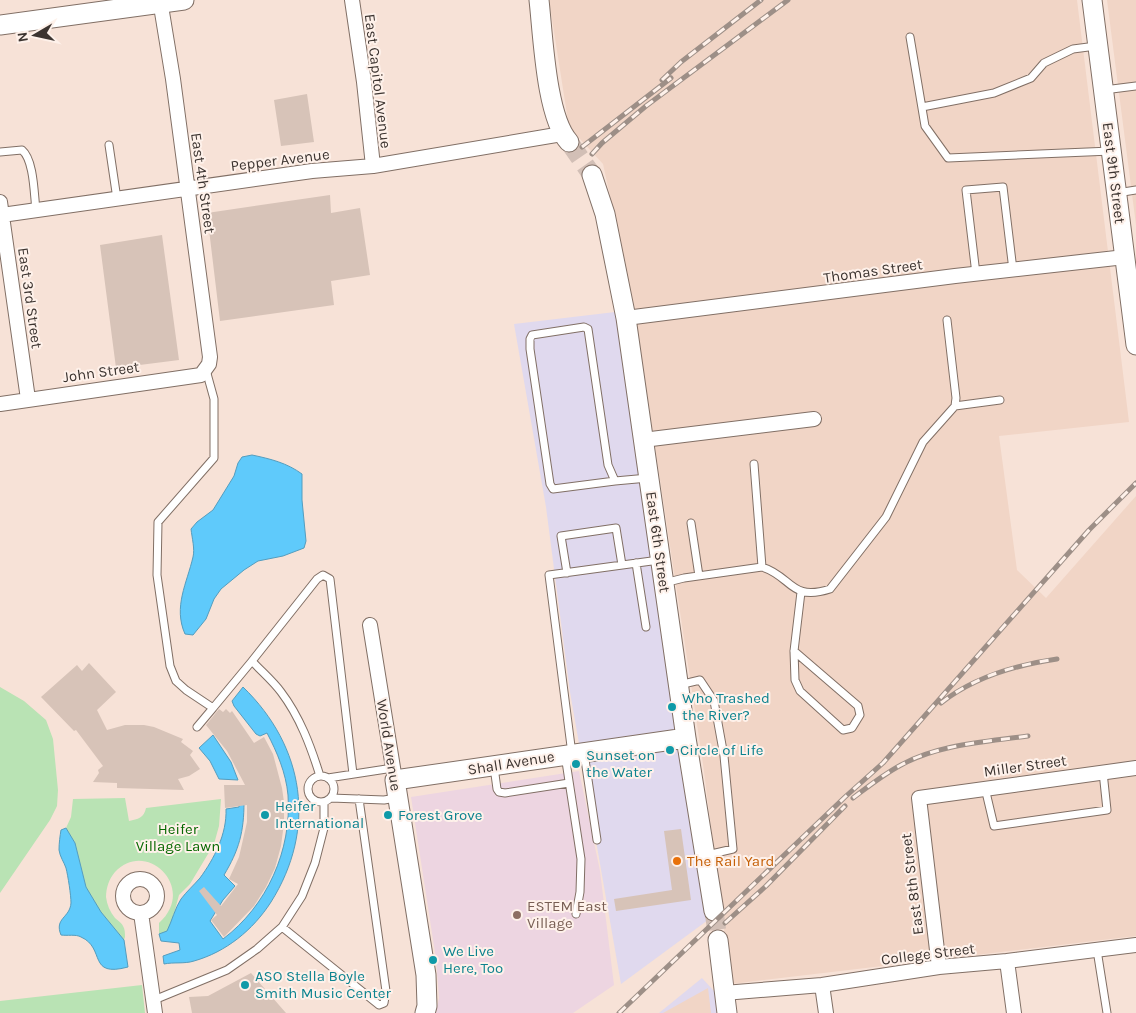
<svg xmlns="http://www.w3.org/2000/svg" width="1136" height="1013" viewBox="0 0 1136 1013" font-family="Karla,sans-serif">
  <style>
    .commercial { fill: #e0d9ee }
    .built { fill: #f1d5c6 }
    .education { fill: #edd5e1 }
    .green { fill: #b9e3b4 }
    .water { fill: #5fcafb; stroke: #549dbe }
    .building { fill: #d7c3b8 }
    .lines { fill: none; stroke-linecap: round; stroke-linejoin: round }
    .secondary-tunnel { stroke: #d2bfb6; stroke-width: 19; stroke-dasharray: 19 9; stroke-linecap: butt }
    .lane-casing { stroke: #816f65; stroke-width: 9 }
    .street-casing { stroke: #816f65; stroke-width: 16 }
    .secondary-casing { stroke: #816f65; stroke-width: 21 }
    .lane { stroke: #fff; stroke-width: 7 }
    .street { stroke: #fff; stroke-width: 14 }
    .secondary { stroke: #fff; stroke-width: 19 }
    .rail-casing { stroke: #9d8f87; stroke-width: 5 }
    .rail { stroke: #fef1ea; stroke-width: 3; stroke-dasharray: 9; stroke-linecap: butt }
    .culture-dot { fill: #0f9aa8; stroke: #fef1ea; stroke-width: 2 }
    .food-dot { fill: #e8710a; stroke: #fef1ea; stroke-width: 2 }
    .education-dot { fill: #8d6e63; stroke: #fef1ea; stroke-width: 2 }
    .labels { text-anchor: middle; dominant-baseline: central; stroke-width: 4; stroke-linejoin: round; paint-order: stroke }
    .street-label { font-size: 15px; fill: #3c3430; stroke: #fef1ea }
    .culture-label { font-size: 15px; fill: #0d838f; stroke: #fef1ea; text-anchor: start }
    .park-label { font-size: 15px; fill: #076801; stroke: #fef1ea }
    .food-label { font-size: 15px; fill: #c56008; stroke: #fef1ea; text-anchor: start }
    .education-label { font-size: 15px; fill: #785e54; stroke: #fef1ea; text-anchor: start }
  </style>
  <rect width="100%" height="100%" fill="#f7e2d7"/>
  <path class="commercial" d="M615,312L708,920L621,984L570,692L546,507L514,324Z
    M702,978L734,1013H659Z"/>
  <path class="built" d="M549,0H1077L1129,422L999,436L1017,570L1046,598L1136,496V936L731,984L703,764L633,301L603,164L569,127Z
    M1107,0H1136V225Z
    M708,988L711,1013H663Z"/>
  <path class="education" d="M579,771L600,871L614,985L573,1013H436L439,998L436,959L411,797Z"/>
  <path class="green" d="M0,687L24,701L46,720L53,739L58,790L57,806L50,820L0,893Z
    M125,798L129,821C138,819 144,818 146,808L221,799L219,826L214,844L190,884L179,895L172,921L167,932L159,934V923C198,888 146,838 115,872C109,879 106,888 106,897C107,905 110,912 115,918C118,921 122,923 123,926C125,929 125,934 125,937L124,940L101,912L86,887L75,843L66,828L71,817L73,799Z
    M142,985L145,1013H0V1001Z"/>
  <path class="water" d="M252,455C271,459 287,463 302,474V500L306,541L304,548L283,556L258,561L244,570L221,589L214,599L206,619L193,635L185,634C173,607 187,583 193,557C195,549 192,538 191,529L197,522L213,510L234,476L238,463L242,457Z
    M243,687C305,747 317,829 271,902C253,930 226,952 194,961C185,964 173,962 164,964L163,956L180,950L179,943L161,941L159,934L167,931C172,921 175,908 181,899C187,891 194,885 200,878C214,859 227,834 226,809L239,807V803L244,802C244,832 239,850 224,875L235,886L223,900L210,921L223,939C267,906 292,850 288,795C286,773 277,752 267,733L260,736L256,734L234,706L232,701Z
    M213,735L231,762L238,780L219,779L210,761L199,748Z
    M66,828L75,843L86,887L101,912L124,940L128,967C87,978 106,948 81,937C76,934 67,936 61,935C54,918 70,918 71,903C71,895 68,876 66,868C64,862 60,857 59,850C59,843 60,836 61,830Z"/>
  <path class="building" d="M307,94L314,142L281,146L274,100Z
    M330,195L331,213L360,208L370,275L331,281L334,305L220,321L207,213Z
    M162,235L179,360L116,368L100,245Z
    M89,663L116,692L97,710L107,730L125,725H144L154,727L183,739L181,742L193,751L190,755L200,769L189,776L178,779L184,790L117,788V783L93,782L99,773L98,770L103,766L76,730L74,731L41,697L77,665L82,671Z
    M219,709L223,712L226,709L230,713L232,711L254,743L264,737L273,754L282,788L284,802V823L281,846L275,868L266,887L254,906L224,937L211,920L217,915L199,891L204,887L221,906L238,884L229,879L239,857L247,822V805L225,808L224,785H245L227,751L206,725Z
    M681,829L691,900L616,911L614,899L672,890L664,831Z
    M251,973L286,1013H192L189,997L208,996Z"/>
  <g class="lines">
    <path class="secondary-tunnel" d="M569,142L592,175
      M714,911L718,940"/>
    <defs>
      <path id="lane" d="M910,37L925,126L948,158L1111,151
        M1104,90L1136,86
        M922,107L994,93L1031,78L1044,63L1073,49L1096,46
        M109,145L117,199
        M0,152L22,150C34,160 34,194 36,210
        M1117,193L1136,190
        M976,274L966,190L1003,187L1013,270
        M206,370L214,399V458L158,522L157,575L170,666L176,681L186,690L213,708L252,661
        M955,406L1000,400
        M754,464L762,567
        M615,481L553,489L550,484L530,349V339L532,335L584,327L588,329L608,465L615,481L648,478
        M691,523L699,576
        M636,563L646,627
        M567,573L561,536L616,528L622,565
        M664,583L684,578L762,567C792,576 790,602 830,589L886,517L923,442L955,406L956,398L947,320
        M794,651L858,706L860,715L852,728L843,730L800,691L795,680L794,651L801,592
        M679,685L700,680L714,701L724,756L733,849L707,855
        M197,727L213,708
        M584,753L597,840
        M572,754L549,575L659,560
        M565,755L581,859L580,892L576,914
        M494,767L497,789L499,792L505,793L569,783
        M320,776C311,747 300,717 281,692C273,681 261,671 252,661L317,579L323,575L330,579L353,774
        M308 789a13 13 0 1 1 26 0a13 13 0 1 1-26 0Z
        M328,778L393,768
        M985,788L994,826L1107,810L1103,772
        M331,798L384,800L396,798
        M282,927L379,1005L384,1003L386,991L359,799
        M1097,950L1107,1013
        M154,1000L227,970L257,949L282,927L302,896L315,863L324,828V802"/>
      <path id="street" d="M352,0L364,82L373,166
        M0,202L28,399
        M2,215L312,171L373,166L562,134
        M626,318L955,276L1125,257
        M0,404L201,375L209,364L210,357L173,79L160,0
        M643,440L814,419
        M370,625L395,780
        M123 896a17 17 0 1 1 34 0a17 17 0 1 1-34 0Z
        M141,913L155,1013
        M1007,961L1014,1013
        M939,967L919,798L1136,768
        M822,985L826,1013
        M724,993L822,985L939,967L1007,961L1136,945"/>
      <path id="secondary" d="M539,0C543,35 546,117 569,142
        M1092,0L1136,345
        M0,25L184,0
        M592,175L605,214L626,318L686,738L714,911
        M718,940L727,1013
        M425,1013L427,1006L426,975L395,780L686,738"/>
    </defs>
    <use href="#lane" class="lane-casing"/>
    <use href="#street" class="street-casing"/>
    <use href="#secondary" class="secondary-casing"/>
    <use href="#lane" class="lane"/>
    <use href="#street" class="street"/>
    <use href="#secondary" class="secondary"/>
    <defs>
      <path id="rail" d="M662,80L681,62L761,0
        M582,147L671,78
        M592,154L602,143L646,106L788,0
        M941,703C974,677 1015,665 1057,659
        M853,798C869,786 884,774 901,765C939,744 986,742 1028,736
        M725,923L766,886L845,806
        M619,1013L845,797L883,763L1089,530L1136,483"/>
    </defs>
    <use href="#rail" class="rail-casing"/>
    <use href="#rail" class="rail"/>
  </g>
  <g class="culture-dot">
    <circle cx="672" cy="707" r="5"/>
    <circle cx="670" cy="750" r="5"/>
    <circle cx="576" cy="764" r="5"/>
    <circle cx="265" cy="815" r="5"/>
    <circle cx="388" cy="815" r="5"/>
    <circle cx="433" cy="960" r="5"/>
    <circle cx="245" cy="985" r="5"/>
  </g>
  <circle class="food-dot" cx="677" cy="861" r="5"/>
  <circle class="education-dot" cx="517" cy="915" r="5"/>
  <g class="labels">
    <g class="street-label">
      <text transform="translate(378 81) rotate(83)">East Capitol Avenue</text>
      <text transform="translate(280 160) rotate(-7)">Pepper Avenue</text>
      <text transform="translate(1114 173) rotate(83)">East 9th Street</text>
      <text transform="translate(203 183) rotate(82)">East 4th Street</text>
      <text transform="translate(873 271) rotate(-8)">Thomas Street</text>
      <text transform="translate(30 298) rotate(82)">East 3rd Street</text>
      <text transform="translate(101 372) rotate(-8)">John Street</text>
      <text transform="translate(658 542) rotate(82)">East 6th Street</text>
      <text transform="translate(389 745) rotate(81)">World Avenue</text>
      <text transform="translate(511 763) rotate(-9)">Shall Avenue</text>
      <text transform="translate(1025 766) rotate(-8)">Miller Street</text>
      <text transform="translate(912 884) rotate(-97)">East 8th Street</text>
      <text transform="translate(928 954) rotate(-7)">College Street</text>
    </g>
    <g class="culture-label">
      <text x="682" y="698">Who Trashed<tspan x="682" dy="17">the River?</tspan></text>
      <text x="680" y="750">Circle of Life</text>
      <text x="586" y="755">Sunset on<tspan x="586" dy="17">the Water</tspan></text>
      <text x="275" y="806">Heifer<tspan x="275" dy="17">International</tspan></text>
      <text x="398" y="815">Forest Grove</text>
      <text x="443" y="951">We Live<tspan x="443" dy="17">Here, Too</tspan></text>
      <text x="255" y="976">ASO Stella Boyle<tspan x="255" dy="17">Smith Music Center</tspan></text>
    </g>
    <g class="park-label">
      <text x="178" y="829">Heifer<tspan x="178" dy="17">Village Lawn</tspan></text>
    </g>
    <g class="food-label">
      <text x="687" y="861">The Rail Yard</text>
    </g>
    <g class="education-label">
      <text x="527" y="906">ESTEM East<tspan x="527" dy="17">Village</tspan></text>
    </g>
  </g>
  <g transform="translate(35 35) rotate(261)" stroke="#fef1ea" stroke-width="4" paint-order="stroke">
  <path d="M0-4L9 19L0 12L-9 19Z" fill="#3c3430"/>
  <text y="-8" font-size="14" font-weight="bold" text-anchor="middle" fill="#3c3430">N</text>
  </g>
</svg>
